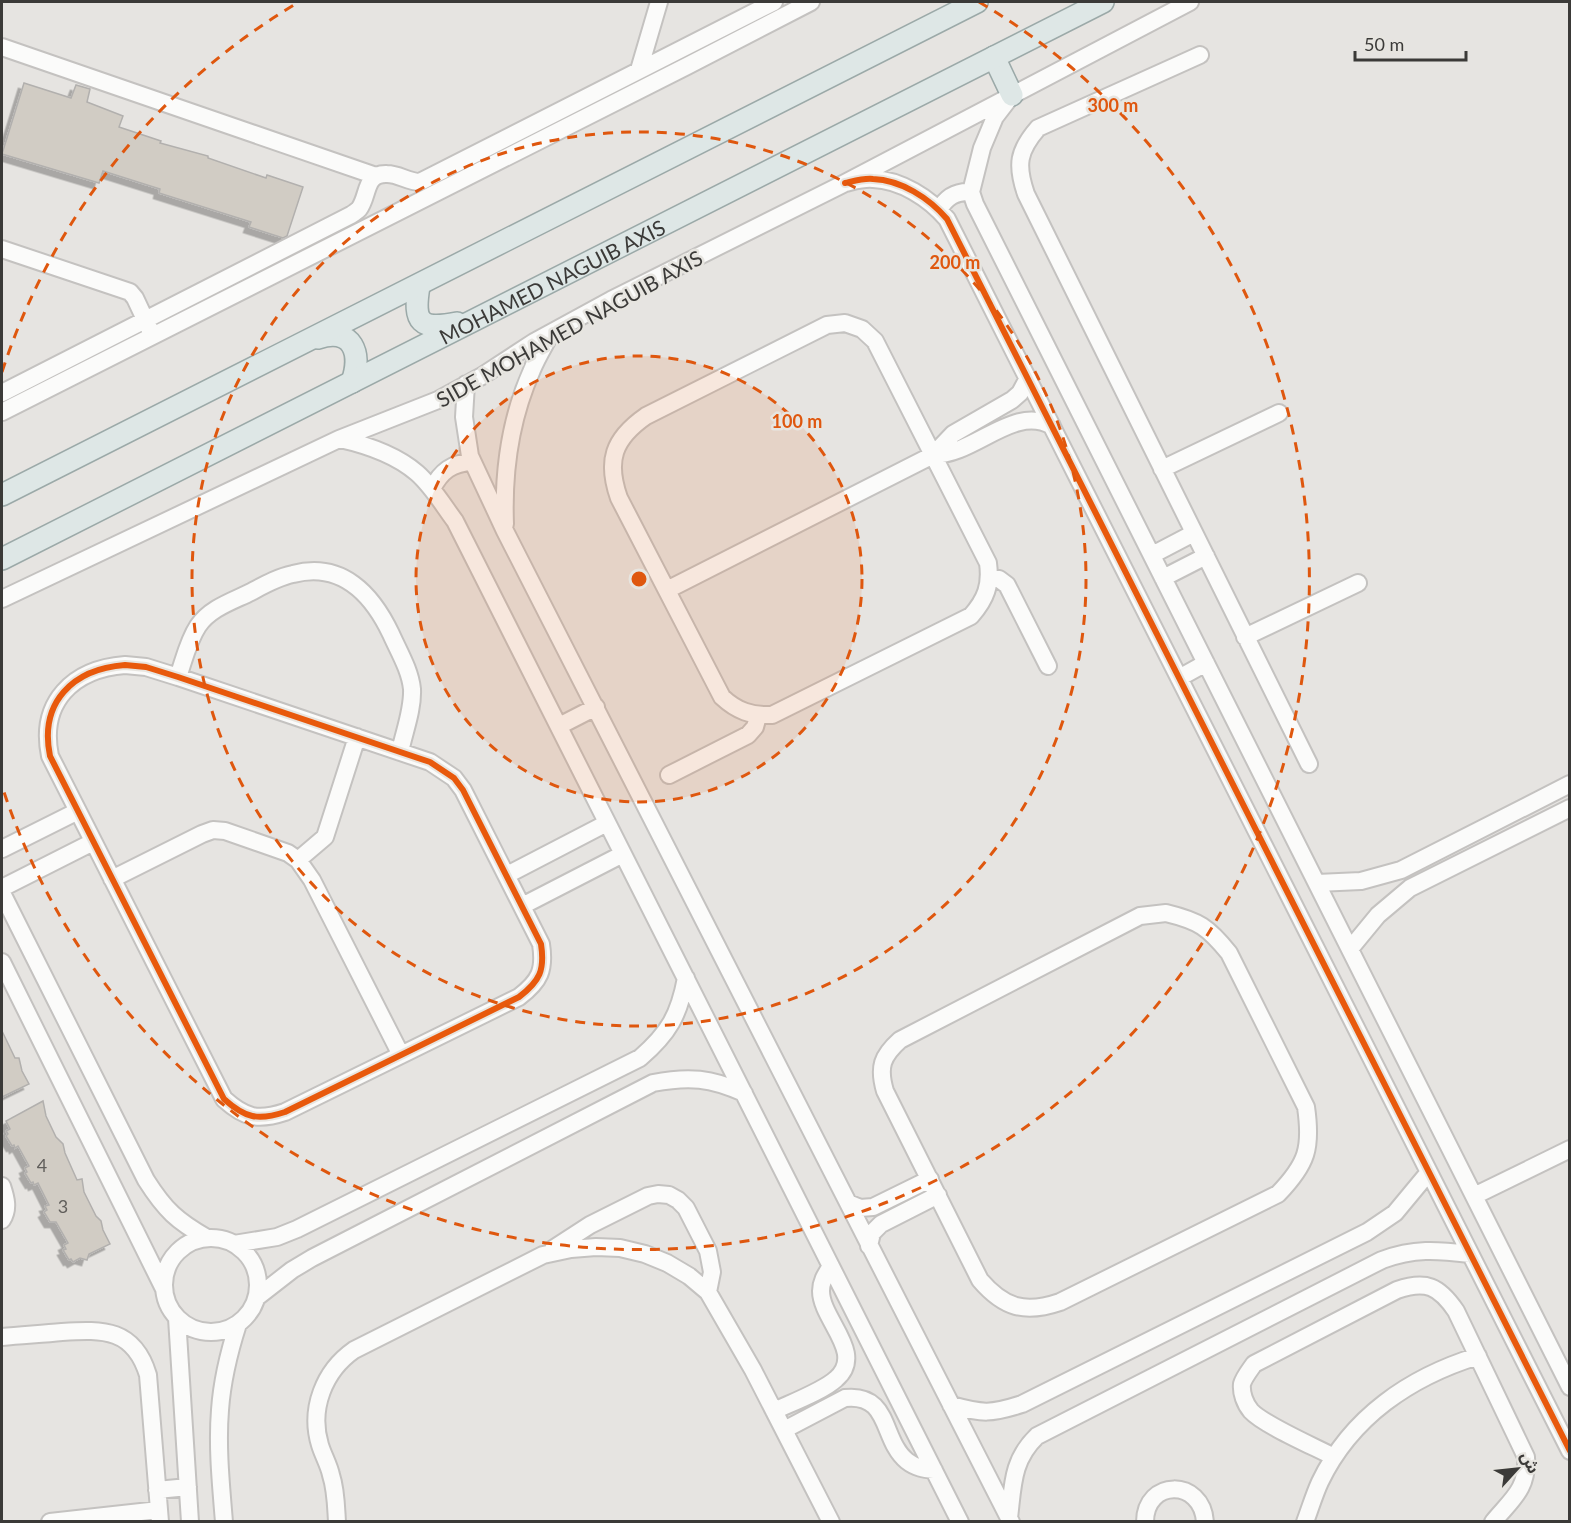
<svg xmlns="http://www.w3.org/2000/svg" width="1571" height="1523" viewBox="0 0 1571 1523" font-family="Lato,'Noto Sans Arabic',sans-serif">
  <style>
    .building { fill: #d1ccc4; stroke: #b2b0ae; stroke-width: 1.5; filter: url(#shadow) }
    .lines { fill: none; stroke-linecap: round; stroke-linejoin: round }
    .minor-casing { stroke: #c4c2c0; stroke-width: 20 }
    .major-casing { stroke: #9ba9a8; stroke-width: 24 }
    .minor { stroke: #fbfbfa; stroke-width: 16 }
    .major { stroke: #dee7e6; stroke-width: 21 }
    .cycleway-casing { stroke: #e7e5e0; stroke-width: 10 }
    .cycleway { stroke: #e8590c; stroke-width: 6 }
    .ring { fill: none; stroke: #df570e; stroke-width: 3; stroke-dasharray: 10 8 }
    .labels { text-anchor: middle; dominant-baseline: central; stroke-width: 5; stroke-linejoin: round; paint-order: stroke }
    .number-label { font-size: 18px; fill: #605e5b }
    .street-label { font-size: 21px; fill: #3b3a38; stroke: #e7e5e0 }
    .centre { fill: #df570e; stroke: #e7e5e0; stroke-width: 3 }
    .ring-label { font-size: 18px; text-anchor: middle; font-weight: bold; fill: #df570e; stroke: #e7e5e0; stroke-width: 5; stroke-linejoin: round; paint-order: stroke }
  </style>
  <defs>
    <filter id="shadow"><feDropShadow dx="-5.5" dy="5.5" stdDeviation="0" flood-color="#0004"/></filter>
  </defs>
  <rect width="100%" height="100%" fill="#e6e4e1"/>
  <path class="building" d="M24,83L71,98L76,85L90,89L87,102L123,116L119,127L161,141L160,143L208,156V158L266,178L267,175L303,187L287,236L283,238L249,227L251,222L159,193L160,189L103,171L99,183L2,154Z
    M2,1031L15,1058H19L22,1071L29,1084L2,1097Z
    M43,1101L46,1116L56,1137L63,1144L65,1153L77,1180L82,1179L84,1192L96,1216L101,1221L103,1230L110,1244L89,1254L87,1260L80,1258L73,1262L71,1259L69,1260L63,1250L66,1249L64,1245L68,1243L56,1222H50L44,1212L47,1210L45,1206L49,1205L38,1183L34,1185L33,1182L31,1183L25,1173L27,1172L25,1168L29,1166L18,1146L15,1148L14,1145L12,1146L6,1136L8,1134L6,1131L10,1129L6,1121Z"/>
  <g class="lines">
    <defs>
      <path id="minor" d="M2,47L376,176
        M1200,55L1038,128C1018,151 1016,165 1026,194L1309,764
        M639,70L659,2
        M1012,95L995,117L982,148L971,192L975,204L1570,1387
        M845,183C854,181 864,178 873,179C901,180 929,198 947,219L1570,1451
        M939,210C946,197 956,191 971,192
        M2,249L130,292L135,298L150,330
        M845,323L862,329L875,341L988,563C991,585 986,599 971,616L772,715C751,716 737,711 722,697L619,498C606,461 613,439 646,416L827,325Z
        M466,384L464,417L470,456L505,531L1011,1522
        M2,393L351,215C354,213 357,211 359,209C369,196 364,173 387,174C399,174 408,182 420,182L774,2
        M2,412L687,66L811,2
        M340,439C367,445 395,454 417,473C432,486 443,505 455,521L960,1522
        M933,455L953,434L1012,400L1020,393L1028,378
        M1162,469L1279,413
        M432,489C441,471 452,463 472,462
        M505,524C503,471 510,419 532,370C537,357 545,345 551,333
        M1152,555L1194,533
        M990,578L999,579L1007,585L1048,666
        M1163,578L1206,556
        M667,590L933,455C975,455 1014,404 1052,426
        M2,599L339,439L438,400L482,376L534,342L611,300L845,183L1190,2
        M1245,637L1358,583
        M125,665L146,667L178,677L430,762L454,778L463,790L541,944C545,970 540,981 519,997L285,1112C258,1121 245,1118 224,1099L50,756C39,702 73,669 125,665Z
        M178,677C184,660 188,641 198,626C210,608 233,601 251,592C264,585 278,577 293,574C342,561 372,594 391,634C399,652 410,670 412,689C413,710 404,732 400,752
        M1179,678L1206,663
        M559,726L596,707
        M669,775L748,735L755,727L758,716
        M2,849L78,811
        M298,860L325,837L357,737
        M507,875L607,823
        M112,879L202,834L213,830L225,831L288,853L298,860L312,880L401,1055
        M1317,883L1361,881L1401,870L1570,784
        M2,888L93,842
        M2,893L146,1180C165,1210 177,1221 207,1238
        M522,906L623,854
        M1166,913C1199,921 1208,927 1229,953L1306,1107C1312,1148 1307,1164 1278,1194L1060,1302C1025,1314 1004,1308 980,1280L885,1091C878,1067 882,1056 900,1040L1140,916Z
        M1350,949L1378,915L1410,888L1570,808
        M2,962L164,1289
        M2,1186C6,1198 9,1209 2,1220
        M1474,1196L1570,1149
        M848,1203L860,1208L873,1207L930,1179
        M164 1285a47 47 0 1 1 94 0a47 47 0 1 1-94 0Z
        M234,1244L277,1237L297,1229L640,1058C669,1033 679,1015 686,978
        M869,1246L872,1233L881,1224L938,1195
        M553,1249L590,1225L648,1196L658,1194L669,1195L678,1200L686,1208L708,1251L712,1272L708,1292
        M256,1298L292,1270L312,1258L653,1083C689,1076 711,1078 744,1093
        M177,1318L190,1522
        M2,1337C22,1335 42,1334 62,1332C104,1329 134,1329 148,1375L160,1522
        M951,1405C983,1414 991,1414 1022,1404L1367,1232L1395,1213L1429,1172
        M774,1411C791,1403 823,1391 836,1379C866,1353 821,1320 821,1291C821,1281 826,1274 831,1266
        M784,1430L845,1398C891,1393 881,1440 907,1461C916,1468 924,1469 934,1470
        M1334,1457C1315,1447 1264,1425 1251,1411C1245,1404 1241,1393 1242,1384C1244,1377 1250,1370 1254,1364L1397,1290C1426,1280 1439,1286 1456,1311L1526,1457C1528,1489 1512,1499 1493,1522
        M157,1490L188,1487
        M1009,1518C1013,1485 1012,1460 1037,1436L1382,1260C1414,1248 1437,1250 1470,1254
        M50,1522L159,1510
        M224,1522C221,1485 217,1447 220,1410C222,1381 229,1352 238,1324
        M337,1522C336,1506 336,1490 331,1475C329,1465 323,1455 320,1445C309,1409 324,1371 354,1350L543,1255L571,1249L596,1247L620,1248L645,1254L667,1263L689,1276L708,1292L753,1370L831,1522
        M1145,1522C1145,1479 1202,1478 1205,1522
        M1305,1522C1310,1509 1314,1495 1320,1482C1351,1417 1410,1377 1478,1356"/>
      <g id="major">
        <path d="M994,57L1012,95"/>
        <path d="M419,286C413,323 420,330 457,323"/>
        <path d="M318,338C353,327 362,353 352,382"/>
        <path d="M2,495L977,2"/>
        <path id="s1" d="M2,559L1103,2"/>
      </g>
    </defs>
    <use href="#minor" class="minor-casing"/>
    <use href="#major" class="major-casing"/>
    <use href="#minor" class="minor"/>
    <use href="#major" class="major"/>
    <defs>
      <path id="cycleway" d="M845,183C854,181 864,178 873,179C901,180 929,198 947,219L1570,1451
        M125,665L146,667L178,677L430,762L454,778L463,790L541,944C545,970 540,981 519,997L285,1112C258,1121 245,1118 224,1099L50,756C39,702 73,669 125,665Z"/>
    </defs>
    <use href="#cycleway" class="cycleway-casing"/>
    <use href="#cycleway" class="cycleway"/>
  </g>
  <circle cx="639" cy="579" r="223" fill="#df570e" fill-opacity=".12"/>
  <g class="ring">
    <circle cx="639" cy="579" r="223"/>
    <circle cx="639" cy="579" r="447"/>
    <path d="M2 372A670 670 0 0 1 299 2M979 2A670 670 0 1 1 2 786"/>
  </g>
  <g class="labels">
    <g class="number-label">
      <text x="42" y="1165">4</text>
      <text x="63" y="1206">3</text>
    </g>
    <g class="street-label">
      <text stroke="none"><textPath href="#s1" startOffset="616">MOHAMED NAGUIB AXIS</textPath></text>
      <text transform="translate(569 328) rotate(-29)">SIDE MOHAMED NAGUIB AXIS</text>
    </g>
  </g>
  <circle cx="639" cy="579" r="9" class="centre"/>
  <g class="ring-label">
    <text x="1113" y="112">300 m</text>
    <text x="955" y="269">200 m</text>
    <text x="797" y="428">100 m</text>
  </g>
  <rect width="1571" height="1523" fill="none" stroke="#3b3a38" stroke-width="6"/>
  <g transform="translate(1517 1469) rotate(63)" stroke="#e7e5e0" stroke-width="4.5" paint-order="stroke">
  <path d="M0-4.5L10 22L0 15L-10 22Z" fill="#3b3a38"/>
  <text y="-9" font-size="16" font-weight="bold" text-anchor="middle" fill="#3b3a38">ش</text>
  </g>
  <path d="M1355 51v9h111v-9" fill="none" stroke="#3b3a38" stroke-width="3"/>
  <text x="1364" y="51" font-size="18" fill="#3b3a38" stroke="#e7e5e0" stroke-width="4.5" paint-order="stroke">50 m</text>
</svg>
